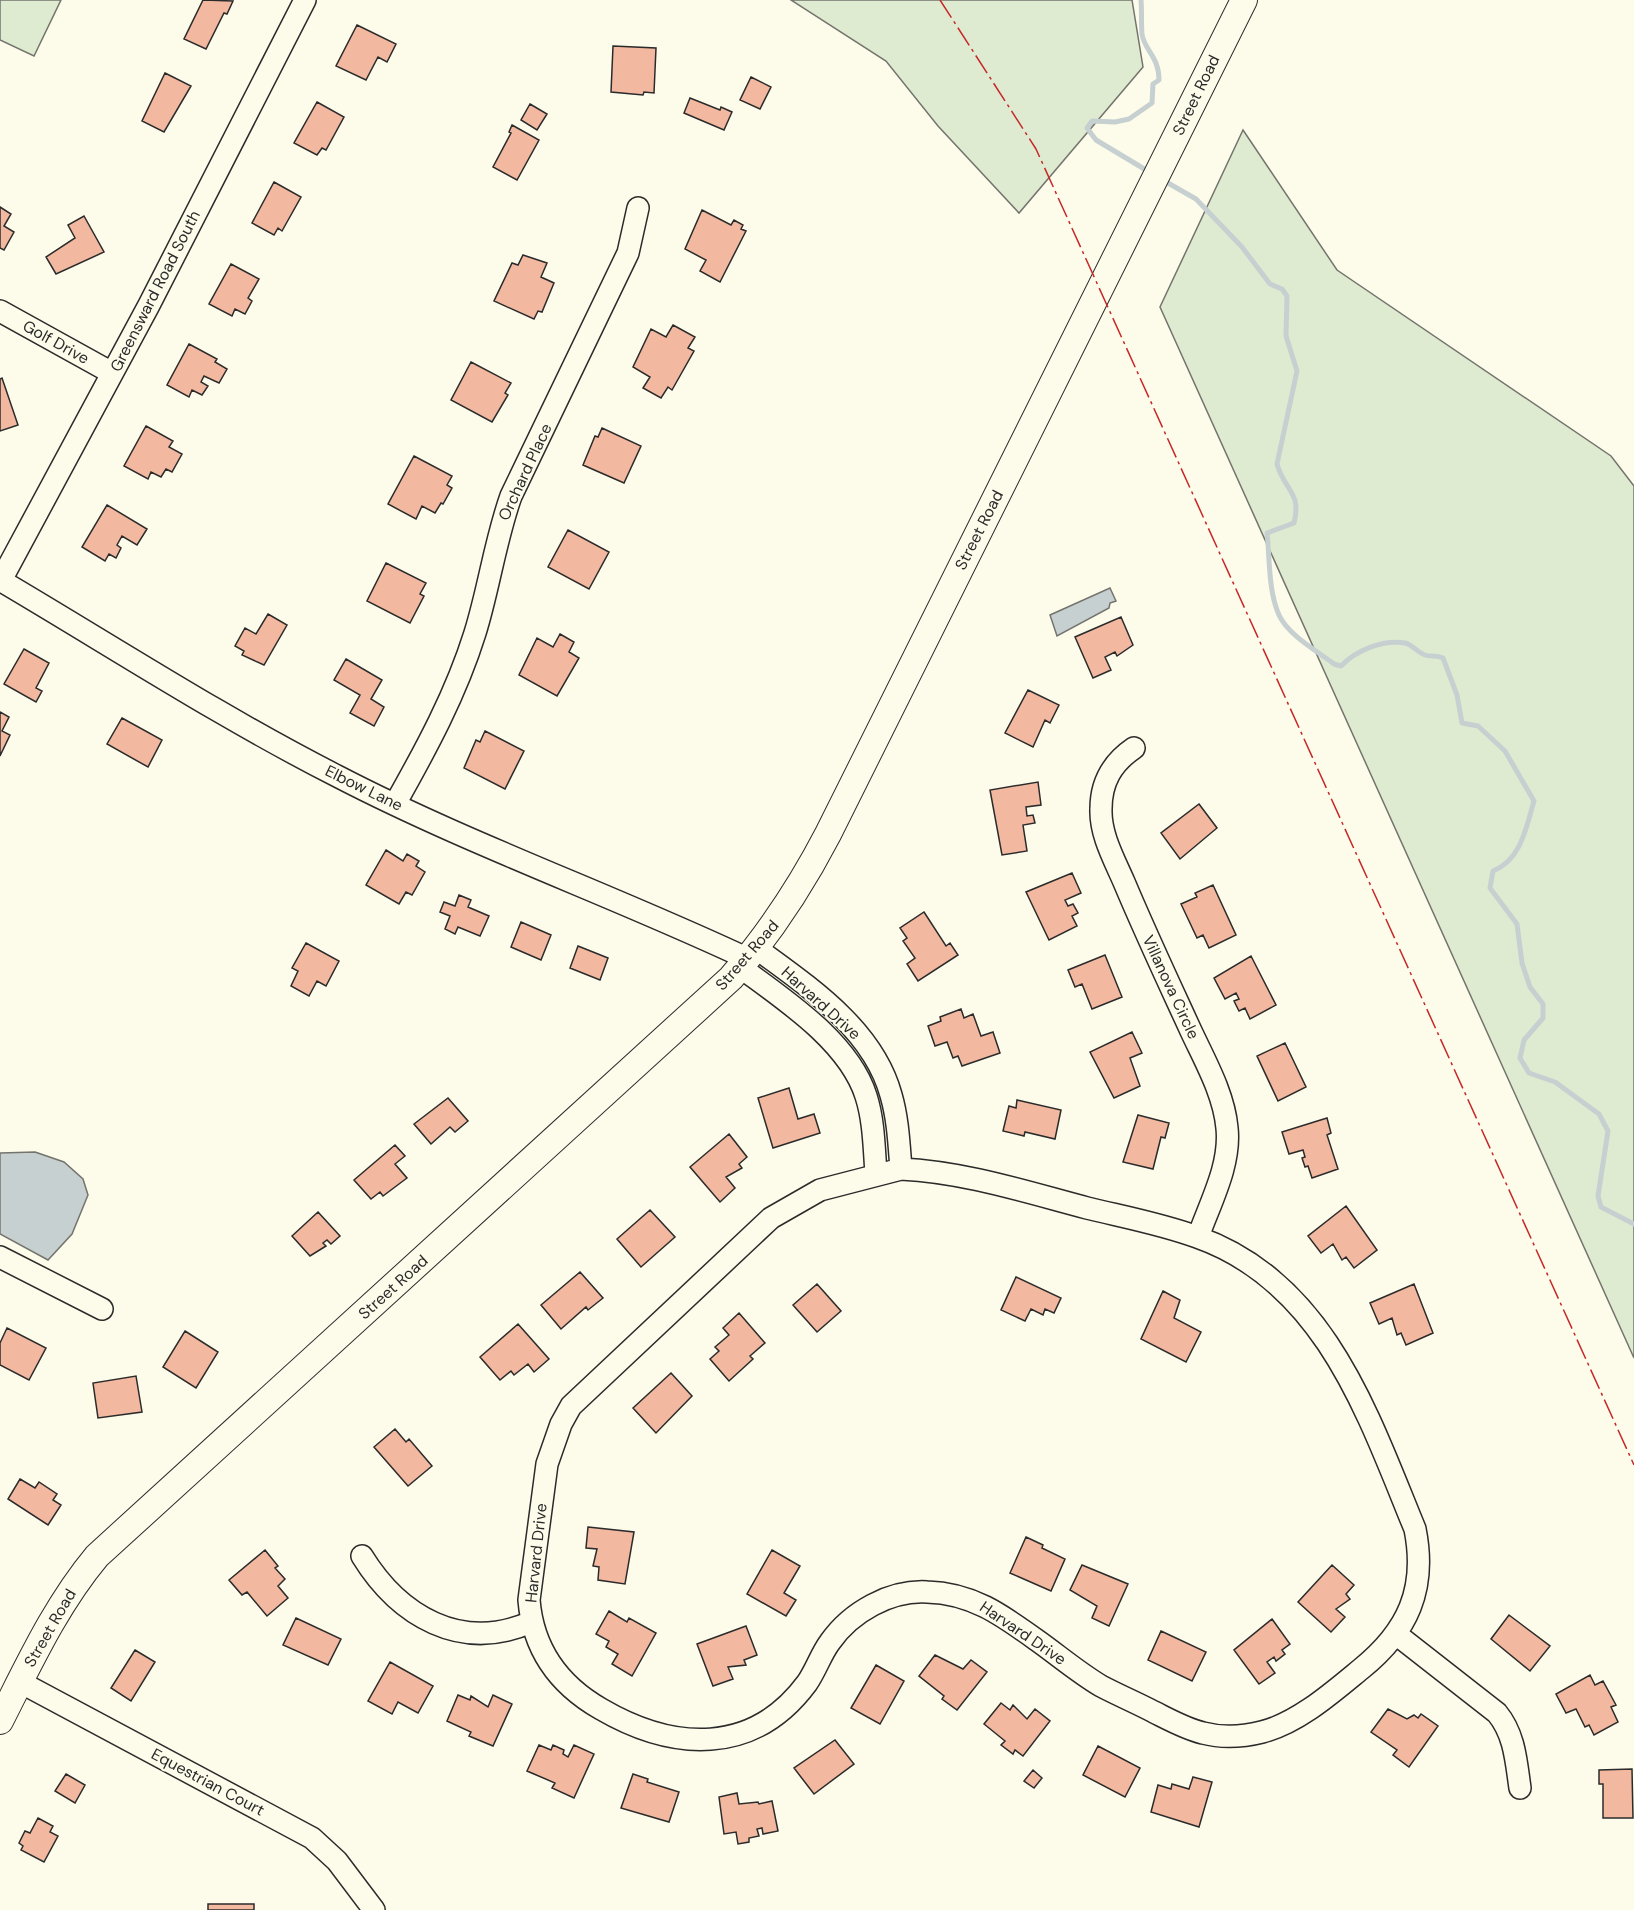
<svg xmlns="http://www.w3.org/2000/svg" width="1634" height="1910" viewBox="0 0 1634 1910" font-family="'DM Sans',sans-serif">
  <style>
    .green { fill: #deebd1; stroke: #74746e; stroke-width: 1.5 }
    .water { fill: #c7d0d0; stroke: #74746e; stroke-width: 1.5 }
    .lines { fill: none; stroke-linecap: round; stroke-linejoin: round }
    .stream { stroke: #c7d0d0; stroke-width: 5 }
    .building { fill: #f2b8a0; stroke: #2b2b2b; stroke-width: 1.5 }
    .minor-casing { stroke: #2b2b2b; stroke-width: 24 }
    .major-casing { stroke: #2b2b2b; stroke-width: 28 }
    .minor { stroke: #fdfbea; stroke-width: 21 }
    .major { stroke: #fdfbea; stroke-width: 26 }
    .power { stroke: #c62828; stroke-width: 1.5; stroke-dasharray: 21 4.5 3 4.5; stroke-linecap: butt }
    .labels { text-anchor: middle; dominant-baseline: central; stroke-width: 4.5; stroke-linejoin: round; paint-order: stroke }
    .street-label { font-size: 16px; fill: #2b2b2b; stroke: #fdfbea }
  </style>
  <rect width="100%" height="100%" fill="#fdfbea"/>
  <path class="green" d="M0,0H61L34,56L0,40Z
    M791,0H1132L1143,67L1019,213L938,126L886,61Z
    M1243,130L1337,270L1611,456L1634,486V1358L1160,307Z"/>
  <path class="water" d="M1110,588L1116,601L1110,603L1109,608L1057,636L1050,615Z
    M35,1152L64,1162L83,1179L88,1195L72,1234L48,1260L0,1234V1153Z"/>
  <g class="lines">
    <path class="stream" d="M1141,0C1142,12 1141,23 1142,34C1144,50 1159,56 1159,80L1153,84L1152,103L1129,119L1115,122L1092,121L1087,128L1096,140L1151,173
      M1161,179L1196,199L1242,247L1270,284L1282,289L1287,296L1286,336L1297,371L1277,464C1284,490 1302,492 1294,523L1267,533C1270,559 1268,590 1279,615C1288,635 1317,651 1334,664L1341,666C1355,651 1383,639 1405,643C1413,645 1417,652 1425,655C1431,657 1436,655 1443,658L1457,695L1462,723L1478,726L1505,751L1534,801C1526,828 1521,860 1493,871L1490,888L1517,924L1522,963L1530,987L1543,1004V1018L1524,1040L1520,1058L1529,1073L1555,1082L1599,1114L1608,1131L1598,1196L1601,1207L1634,1224"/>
  </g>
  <path class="building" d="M203,0L233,1L227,14L224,13L206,49L184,39Z
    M357,25L396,44L387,62L378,57L366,80L336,66Z
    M613,46L656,48L654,93L644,92L643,95L611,92Z
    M165,73L191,86L164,132L142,121Z
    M751,77L771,87L760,109L740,100Z
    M690,98L720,110L721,107L732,112L724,130L684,113Z
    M317,102L344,117L326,150L322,148L317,155L294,143Z
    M530,104L547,114L537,130L521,120Z
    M512,125L539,140L517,180L493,167L511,133L509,132Z
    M274,182L301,197L282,231L278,228L274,235L252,223Z
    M0,207L11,214L4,226L14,232L4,250L0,248Z
    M702,210L731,225L734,220L743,225L741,229L746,231L720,282L700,271L706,260L685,249Z
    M84,216L104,252L56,274L46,257L75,238L68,225Z
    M523,255L547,263L541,277L554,283L542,312L538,311L534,319L494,301L512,263L518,265Z
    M231,264L259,279L248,298L252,301L245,314L235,309L232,316L209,304Z
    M673,325L695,337L688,348L694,351L672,390L668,387L661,398L643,388L650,377L633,367L651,329L666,337Z
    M189,344L217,359L215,362L227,369L219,383L204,376L201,382L208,386L202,395L192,390L189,397L167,385Z
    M471,362L511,383L505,393L508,395L492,422L451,400Z
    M2,378L18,425L0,431V379Z
    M146,426L173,441L169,447L182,454L172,472L166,469L161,477L151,472L148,479L124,466Z
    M602,428L641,446L624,483L583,465L595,436L598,437Z
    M414,456L452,476L447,485L452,488L443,504L441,503L435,513L422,506L416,519L388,504Z
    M107,505L147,529L137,545L122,536L117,545L121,548L116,558L109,554L105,561L82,547Z
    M568,530L609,552L589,589L548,567Z
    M386,563L426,583L420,594L424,596L410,623L367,601Z
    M268,614L287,625L264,665L242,655L244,651L235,646L245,628L256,634Z
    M1121,617L1133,645L1117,656L1115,652L1105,657L1111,670L1093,678L1075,637Z
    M560,634L574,642L569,652L579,658L557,696L519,675L537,638L553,647Z
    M24,649L49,663L36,688L42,691L36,702L4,684Z
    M346,659L382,680L371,699L384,707L374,726L350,713L360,695L334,680Z
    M1028,690L1059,705L1050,723L1045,720L1033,747L1005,733Z
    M0,712L9,717L2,731L10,735L0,756Z
    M122,718L162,740L148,767L107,744Z
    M485,731L524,751L505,789L464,768L476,740L480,742Z
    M1038,782L1041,805L1026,807L1027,816L1033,815L1035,823L1023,825L1027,851L1002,855L990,790Z
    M1199,804L1217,828L1180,859L1161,833Z
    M386,850L403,861L407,854L419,861L416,866L425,872L412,895L406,892L399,904L366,885Z
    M1072,873L1081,893L1065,900L1068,906L1073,904L1078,913L1072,916L1077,926L1049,940L1026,892Z
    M1213,885L1236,935L1209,948L1203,935L1197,938L1181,904L1197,897L1195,893Z
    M459,895L471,900L468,907L489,916L480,936L458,927L455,934L445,929L450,916L440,912L444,902L455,906Z
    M924,912L946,946L950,943L958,955L918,981L907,964L915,958L903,941L907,938L900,928Z
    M521,922L551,935L541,960L511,947Z
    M306,943L339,961L326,986L317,981L309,996L291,986L298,971L292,968Z
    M578,946L608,958L600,980L570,968Z
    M1105,955L1122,997L1092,1009L1082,984L1075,987L1068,970Z
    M1251,956L1276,1005L1250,1019L1245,1008L1239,1011L1234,1001L1239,999L1236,993L1225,999L1214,978Z
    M961,1009L964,1018L973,1014L981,1036L993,1032L1000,1053L962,1066L958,1056L953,1058L947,1042L935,1046L928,1026L941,1021L940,1017Z
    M1132,1032L1142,1053L1130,1058L1140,1086L1114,1098L1090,1052Z
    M1285,1043L1306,1087L1278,1101L1257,1056Z
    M789,1088L798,1119L814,1114L820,1133L773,1148L758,1098Z
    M448,1098L468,1121L455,1132L450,1127L431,1144L414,1124Z
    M1017,1100L1061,1110L1055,1139L1025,1132L1024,1136L1003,1131L1009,1106L1016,1108Z
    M1138,1115L1169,1123L1165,1138L1161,1137L1153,1169L1123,1162Z
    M1327,1118L1331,1133L1327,1135L1338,1169L1312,1178L1308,1166L1305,1167L1302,1158L1305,1157L1303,1150L1289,1154L1282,1132Z
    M729,1134L747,1157L739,1164L742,1168L726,1177L735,1188L720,1202L690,1167Z
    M395,1145L405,1156L395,1164L407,1178L383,1196L380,1192L371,1199L354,1180Z
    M1346,1206L1377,1250L1354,1268L1346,1257L1342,1260L1333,1244L1321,1253L1308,1236Z
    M650,1210L675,1237L641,1267L617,1239Z
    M318,1212L340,1236L331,1244L327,1240L323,1243L326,1246L310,1256L292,1236Z
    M580,1272L603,1298L588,1310L586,1307L561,1329L541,1305Z
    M1016,1277L1061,1298L1054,1313L1045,1309L1043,1315L1031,1309L1025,1321L1001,1310Z
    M817,1284L841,1311L817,1332L793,1305Z
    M1414,1284L1433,1333L1406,1345L1401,1333L1397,1335L1392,1318L1379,1324L1370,1303Z
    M1163,1291L1180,1300L1174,1318L1201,1332L1186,1362L1141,1339Z
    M739,1313L765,1343L750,1356L753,1359L729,1381L710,1359L719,1351L715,1347L729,1335L723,1328Z
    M518,1324L549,1359L534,1372L528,1364L514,1375L511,1371L500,1380L480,1357Z
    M7,1328L46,1348L29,1380L0,1365V1343Z
    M185,1331L218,1352L196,1388L163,1367Z
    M671,1373L692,1396L656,1433L633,1408Z
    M136,1376L142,1412L98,1418L93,1383Z
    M395,1429L406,1442L409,1439L432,1466L408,1486L374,1447Z
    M20,1479L35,1488L39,1482L57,1494L53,1500L61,1505L48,1525L8,1499Z
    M588,1527L634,1532L625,1584L598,1580L599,1567L593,1566L597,1549L586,1548Z
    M1026,1537L1043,1545L1042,1548L1065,1559L1051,1591L1010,1573Z
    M265,1550L278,1566L275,1568L285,1579L278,1586L288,1598L267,1616L247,1592L242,1595L229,1580Z
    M772,1550L800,1566L784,1593L796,1600L786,1616L747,1594Z
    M1082,1565L1128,1584L1109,1626L1092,1618L1097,1606L1070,1590Z
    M1332,1565L1354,1585L1346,1594L1350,1599L1336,1609L1345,1617L1331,1632L1298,1602Z
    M609,1611L627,1622L629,1618L656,1633L632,1676L612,1664L618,1654L606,1647L609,1641L596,1634Z
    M1509,1615L1550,1646L1530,1671L1491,1639Z
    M296,1618L341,1639L328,1665L283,1645Z
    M1272,1619L1290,1644L1282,1650L1285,1654L1276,1661L1274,1657L1267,1662L1275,1673L1259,1684L1234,1650Z
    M746,1626L757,1655L744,1660L746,1665L728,1667L733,1679L713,1686L697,1644Z
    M1161,1631L1206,1652L1192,1681L1148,1660Z
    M135,1650L155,1662L131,1701L111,1688Z
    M935,1655L963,1669L971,1660L987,1672L957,1710L942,1699L944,1696L919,1676Z
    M390,1662L433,1686L418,1713L398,1702L392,1714L368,1701Z
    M876,1665L904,1681L880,1724L851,1708Z
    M1590,1675L1595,1685L1603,1681L1616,1705L1611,1707L1618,1722L1594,1735L1589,1725L1585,1727L1576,1709L1566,1713L1556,1694Z
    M458,1695L470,1700L471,1696L488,1707L493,1695L512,1704L493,1746L469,1736L471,1732L447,1721Z
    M1001,1703L1010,1710L1013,1705L1027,1719L1035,1709L1050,1721L1023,1756L1015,1750L1013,1754L1001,1745L1005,1741L984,1724Z
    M1388,1709L1407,1719L1414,1715L1418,1718L1421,1714L1438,1726L1409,1767L1393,1755L1397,1750L1371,1732Z
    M835,1740L854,1764L814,1794L794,1768Z
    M539,1745L551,1750L553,1745L564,1750L563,1754L568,1757L574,1745L594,1754L574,1798L552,1788L555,1783L527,1771Z
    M1098,1746L1140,1768L1125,1797L1083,1775Z
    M1632,1769L1633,1818H1603V1784H1599V1770Z
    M1033,1770L1042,1778L1034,1788L1024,1781Z
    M66,1774L85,1785L75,1803L55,1791Z
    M633,1774L648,1779L647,1782L679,1792L669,1822L621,1808Z
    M1193,1777L1212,1782L1199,1827L1151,1812L1158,1785L1171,1789L1172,1784L1189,1789Z
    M737,1793L739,1804L758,1802L759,1804L772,1801L778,1831L763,1834L762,1828L757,1829L759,1836L749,1838V1842L738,1844L736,1832L724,1834L719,1797Z
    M38,1818L53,1826L50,1832L58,1836L44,1862L21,1850L23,1846L19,1843L25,1831L30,1833Z
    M208,1904H254V1910H208Z"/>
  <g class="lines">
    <defs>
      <path id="minor" d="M0,311L112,373
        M0,580C112,646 221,717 337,776C470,845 612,895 748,959
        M0,582L149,305L305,0
        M1134,748C1112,763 1101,782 1101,809C1100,834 1114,859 1124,882C1145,932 1168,981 1191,1031C1205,1061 1224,1094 1227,1128C1231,1165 1210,1203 1198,1237
        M395,804C426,749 456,694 475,633C489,588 495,541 511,496L628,253L638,208
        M756,948C809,987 873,1029 891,1095C898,1119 899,1144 901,1169
        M740,967C785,1000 849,1042 866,1096C874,1121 874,1148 876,1173
        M901,1169C965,1172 1026,1192 1087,1208C1124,1217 1162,1224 1197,1237C1325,1282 1368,1415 1415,1529C1427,1589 1408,1631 1361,1669C1333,1692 1298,1723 1262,1732C1242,1737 1222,1738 1203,1733C1186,1729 1170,1720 1154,1712C1137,1703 1118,1695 1101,1686C1079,1673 1059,1656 1038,1641C1002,1615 972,1593 927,1592C890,1590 851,1612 830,1642C821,1654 816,1670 807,1683C753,1756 673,1751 601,1709C559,1685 533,1649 529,1600L547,1464L561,1424L571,1406L771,1218L820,1190Z
        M0,1257L102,1309
        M362,1556C399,1616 461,1653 531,1622
        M1396,1634L1497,1713C1515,1735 1516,1761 1520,1788
        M20,1682L312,1838L337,1861L374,1910"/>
      <path id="major" d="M0,1721C29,1664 56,1605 97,1556L731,978C770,933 801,886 828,834L1244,0"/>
    </defs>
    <use href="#minor" class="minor-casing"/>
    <use href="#major" class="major-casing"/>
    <use href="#minor" class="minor"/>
    <use href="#major" class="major"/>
    <path class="power" d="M940,0L1036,149L1634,1465"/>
  </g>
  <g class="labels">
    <g class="street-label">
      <text transform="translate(1196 95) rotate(-64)">Street Road</text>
      <text transform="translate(155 291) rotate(-63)">Greensward Road South</text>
      <text transform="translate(56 342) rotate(29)">Golf Drive</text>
      <text transform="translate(525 472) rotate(-65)">Orchard Place</text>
      <text transform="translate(979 530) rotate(-63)">Street Road</text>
      <text transform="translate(364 788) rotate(26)">Elbow Lane</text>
      <text transform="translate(747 955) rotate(-49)">Street Road</text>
      <text transform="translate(1171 987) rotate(65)">Villanova Circle</text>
      <text transform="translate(821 1003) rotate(42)">Harvard Drive</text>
      <text transform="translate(393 1287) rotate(-42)">Street Road</text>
      <text transform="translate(536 1553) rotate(-84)">Harvard Drive</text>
      <text transform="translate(50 1628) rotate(-60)">Street Road</text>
      <text transform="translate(1023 1633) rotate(34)">Harvard Drive</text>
      <text transform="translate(208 1782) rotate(28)">Equestrian Court</text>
    </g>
  </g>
</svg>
